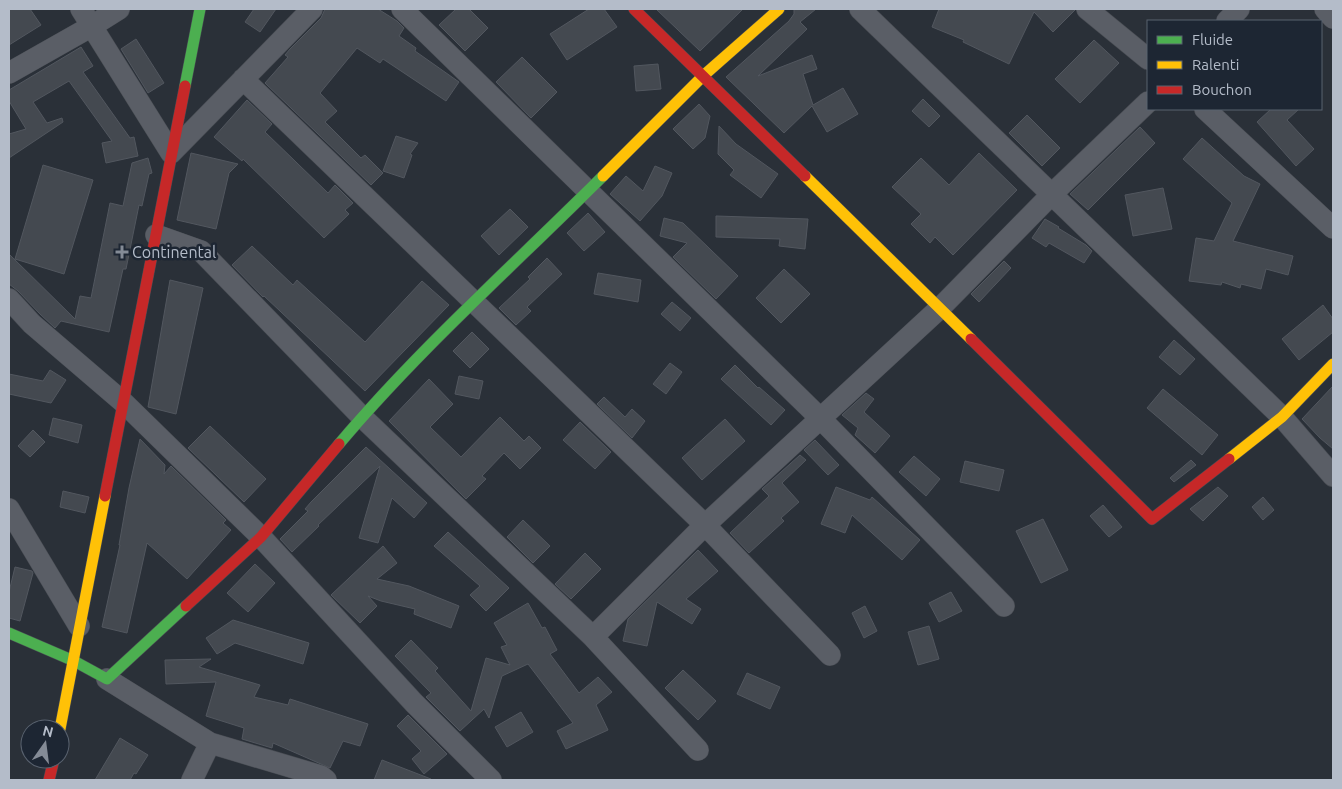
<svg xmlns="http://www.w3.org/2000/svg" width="1342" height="789" viewBox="0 0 1342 789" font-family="Ubuntu,sans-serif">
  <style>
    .building { fill: #444950; stroke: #52575f }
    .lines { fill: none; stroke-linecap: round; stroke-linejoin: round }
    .street-casing { stroke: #484c53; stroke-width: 22 }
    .fast-casing { stroke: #484c53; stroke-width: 12 }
    .slow-casing { stroke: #484c53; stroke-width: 12 }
    .jam-casing { stroke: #484c53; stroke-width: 12 }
    .street { stroke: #5a5e66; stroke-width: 21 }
    .fast { stroke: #4caf50; stroke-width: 11 }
    .slow { stroke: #ffc107; stroke-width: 11 }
    .jam { stroke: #c62828; stroke-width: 11 }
    .poi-dot { fill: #848b96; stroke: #1d2633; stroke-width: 2 }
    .labels { text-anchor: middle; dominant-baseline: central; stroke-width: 5; stroke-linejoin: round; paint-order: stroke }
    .poi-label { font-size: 16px; fill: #b4bcc9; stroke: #1d2633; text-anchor: start }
  </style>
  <rect width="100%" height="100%" fill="#2a3038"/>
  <path class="building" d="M9,9H30L41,25L9,45Z
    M254,9H276L260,32L245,22Z
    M325,9H378L397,21L404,28L399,36L416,48L415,51L459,82L446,101L383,59L380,63L357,48L320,93L337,111L325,122L361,158L365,155L383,173L371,185L265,83L288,57L285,55L290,49L321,18Z
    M456,9H469L488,28L465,51L439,25Z
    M589,9H604L617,27L567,60L550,34Z
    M656,9H743L700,51Z
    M794,9H816L800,22L807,29L758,76L812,55L817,69L803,74L813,105L843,88L858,114L827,132L812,106L784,133L726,77L789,21L794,14Z
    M939,9H1075V10L1053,32L1034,12L1009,64L963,42L964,40L932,27Z
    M136,39L164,83L148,93L121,49Z
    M1094,40L1119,63L1080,103L1055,79Z
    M81,47L93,66L83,72L130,138L134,137L138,156L106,163L102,143L112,141L69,81L33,102L47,123L62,118L63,122L9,158V134L26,129L9,101V90Z
    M522,57L557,92L531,118L496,82Z
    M658,64L661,89L636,91L634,66Z
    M923,99L940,116L929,127L912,111Z
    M247,100L272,124L265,132L328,193L335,185L353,203L345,210L349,214L324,238L243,159L242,161L214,137Z
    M699,104L710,116L705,138L693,149L673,129Z
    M1271,109H1299L1287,120L1314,149L1296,166L1257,122Z
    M1027,115L1060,148L1042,166L1009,133Z
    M719,126L736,144L778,174L761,198L730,175L734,170L718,154Z
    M1140,127L1155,143L1088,210L1070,194Z
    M396,136L418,143L410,154L412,155L404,178L383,171Z
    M1202,138L1244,176L1260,184L1233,241L1293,256L1288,275L1266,269L1261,289L1241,284L1240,288L1222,282L1221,285L1189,281L1196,238L1214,241L1232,203L1183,159Z
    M191,153L238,164L229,173L216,229L177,220Z
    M979,153L1017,190L953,255L935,237L930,243L911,224L921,214L892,187L921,158L949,185Z
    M148,158L152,173L149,174L142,206L139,205L126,269H123L109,332L61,321L55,328L40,314L18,291L9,284V254L75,319L80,296L91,298L110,203L123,206L132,163Z
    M43,165L93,180L64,274L15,259Z
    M655,166L672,173L662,196L640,221L610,194L626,176L643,191Z
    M1163,188L1172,229L1133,236L1125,195Z
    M510,209L528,227L499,255L481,236Z
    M588,213L605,232L584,251L567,233Z
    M716,216L808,219L805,249L779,246L780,239L716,237Z
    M664,218L683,223L738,276L716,299L673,257L687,243L660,236Z
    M1045,219L1059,227L1058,228L1086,245L1092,251L1084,263L1049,243L1046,247L1032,238Z
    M252,246L293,285L297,280L365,342L422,281L449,305L365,391L264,296L263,297L232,265Z
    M547,258L562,274L527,307L531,311L516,325L499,308L530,279L528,277Z
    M1004,261L1011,268L979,302L971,294Z
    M784,269L810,294L781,323L756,298Z
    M598,273L641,280L638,302L594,294Z
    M170,280L203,288L176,414L148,407Z
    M672,302L691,318L680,331L661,314Z
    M1323,305L1333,319V332L1299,360L1282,339Z
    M472,332L489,349L470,368L453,351Z
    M1174,340L1195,359L1180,375L1159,357Z
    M670,363L682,372L666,394L653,384Z
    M735,365L758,388L759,387L785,410L771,425L721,379Z
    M50,370L66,380L51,403L9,394V374L43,381Z
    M459,376L483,381L479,399L455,394Z
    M429,379L453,404L430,427L461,457L500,417L524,441L529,436L541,448L520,469L504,453L482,476L486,479L466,499L389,421Z
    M1333,386V449L1320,438L1302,419Z
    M1163,389L1218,435L1202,455L1147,408Z
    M866,393L874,399L864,412L890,436L875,453L855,435L858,428L842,415Z
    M604,397L625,417L632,409L645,421L632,438L597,404Z
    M53,418L82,425L78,443L49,435Z
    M725,419L745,441L702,480L682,458Z
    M580,422L611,452L595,469L563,440Z
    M210,426L266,479L244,502L188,448Z
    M33,430L45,442L30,457L18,446Z
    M140,439L165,465L164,474L171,466L226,520L223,523L231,530L187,579L147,543L127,633L102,627L120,545H119L129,488Z
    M815,440L839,465L828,475L804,450Z
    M366,447L427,503L414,518L392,498L378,543L359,538L380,466L318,525L319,526L292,552L280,539L308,511L305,509L311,502Z
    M800,455L806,460L782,483L799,502L781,518L784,521L749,553L730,533L769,496L762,489Z
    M914,456L940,479L926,496L899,472Z
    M1191,460L1196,465L1174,482L1170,478Z
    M965,461L1004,470L999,491L960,482Z
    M836,487L870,500L872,497L920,540L902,560L852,515L845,533L821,524Z
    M1218,487L1228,496L1203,521L1190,509Z
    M63,491L89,497L85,513L60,507Z
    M1263,497L1274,510L1263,520L1252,507Z
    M1103,505L1122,527L1109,537L1090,516Z
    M1043,519L1068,570L1041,583L1016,531Z
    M523,520L550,546L533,563L507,537Z
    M448,532L509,588L486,611L470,595L480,586L434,546Z
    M383,546L397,563L377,579L409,586L459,606L451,628L414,614L415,609L381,601L368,596L377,606L360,623L331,595Z
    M698,550L718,571L686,599L701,609L692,624L657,602L647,646L623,641L628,619Z
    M585,553L601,569L571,599L555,584Z
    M255,564L275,583L248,612L227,593Z
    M15,567L32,571L33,573L20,621L9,618V592Z
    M951,592L962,611L939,622L929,603Z
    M528,603L542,628L545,627L557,650L550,654L579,693L598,677L612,692L596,705L608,730L566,749L557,731L573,723L528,664L502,676L489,718L484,709L460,731L426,697L431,693L395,656L411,640L438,668L435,671L471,711L486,658L510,665L501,647L507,645L494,623Z
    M865,606L877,631L864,638L852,613Z
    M233,620L309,643L303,664L235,643L217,654L206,638Z
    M929,626L939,659L918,665L908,632Z
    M211,659L199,667L260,685L254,697L288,705L290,699L368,724L360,746L343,741L330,768L273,743L272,748L242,739L244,728L206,716L216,682L166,684L165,660Z
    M683,670L716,701L698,720L665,688Z
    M747,673L780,687L770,709L737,694Z
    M521,712L533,732L507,747L495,727Z
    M408,715L447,754L424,774L412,759L421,751L397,726Z
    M120,738L148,755L136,774L134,773L130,780H95Z
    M382,760L431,779V780H374Z"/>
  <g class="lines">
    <defs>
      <path id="street" d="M81,9L171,153L312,9
        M402,9L820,418L1004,606
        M860,9L1282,417L1333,476
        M1087,9L1148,59
        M1325,9L1333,18
        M1227,21L1239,9
        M9,73L92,26L119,9
        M243,79L705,525L830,655
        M1205,109L1333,228
        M156,235L201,251L362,417L593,637L698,750
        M9,299L32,324L123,402L261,537L414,703L491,780
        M9,509L79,626
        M593,637L705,525L940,308L1052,194L1148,102
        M107,679L210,743L321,776L326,780
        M192,780L210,743"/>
      <path id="fast" d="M185,86L200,9
        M339,444C420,348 514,265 603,176
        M9,633L74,661L107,679L186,606"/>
      <path id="slow" d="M603,176L703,76L779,9
        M805,176L971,339
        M1229,459L1282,417L1333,364
        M60,729L105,496"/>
      <path id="jam" d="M634,9L805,176
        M971,339L1152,519L1229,459
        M105,496L185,86
        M186,606L261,537L339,444
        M49,780L54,759"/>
    </defs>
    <use href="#street" class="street-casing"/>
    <use href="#fast" class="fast-casing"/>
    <use href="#slow" class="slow-casing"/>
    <use href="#jam" class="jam-casing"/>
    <use href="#street" class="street"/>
    <use href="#fast" class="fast"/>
    <use href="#slow" class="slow"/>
    <use href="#jam" class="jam"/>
  </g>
  <path class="poi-dot" d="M119.5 244.5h5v5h5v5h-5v5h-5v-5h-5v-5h5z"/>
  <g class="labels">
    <g class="poi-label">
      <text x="132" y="252">Continental</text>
    </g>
  </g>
  <rect width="1342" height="789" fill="none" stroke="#b4bcc9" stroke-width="20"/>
  <rect x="1147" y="20" width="175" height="90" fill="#1d2633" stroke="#59626f"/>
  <rect x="1157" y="36" width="25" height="8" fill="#4caf50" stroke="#59626f"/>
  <text x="1192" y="45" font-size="15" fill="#b4bcc9">Fluide</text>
  <rect x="1157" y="61" width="25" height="8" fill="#ffc107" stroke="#59626f"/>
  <text x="1192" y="70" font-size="15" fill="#b4bcc9">Ralenti</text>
  <rect x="1157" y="86" width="25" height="8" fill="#c62828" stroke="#59626f"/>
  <text x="1192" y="95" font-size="15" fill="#b4bcc9">Bouchon</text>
  <g transform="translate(45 744) rotate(14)"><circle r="24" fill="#1d2633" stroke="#59626f"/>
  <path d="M0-4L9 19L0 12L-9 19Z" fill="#848b96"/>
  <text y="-8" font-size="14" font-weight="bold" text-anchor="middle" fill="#b4bcc9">N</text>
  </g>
</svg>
